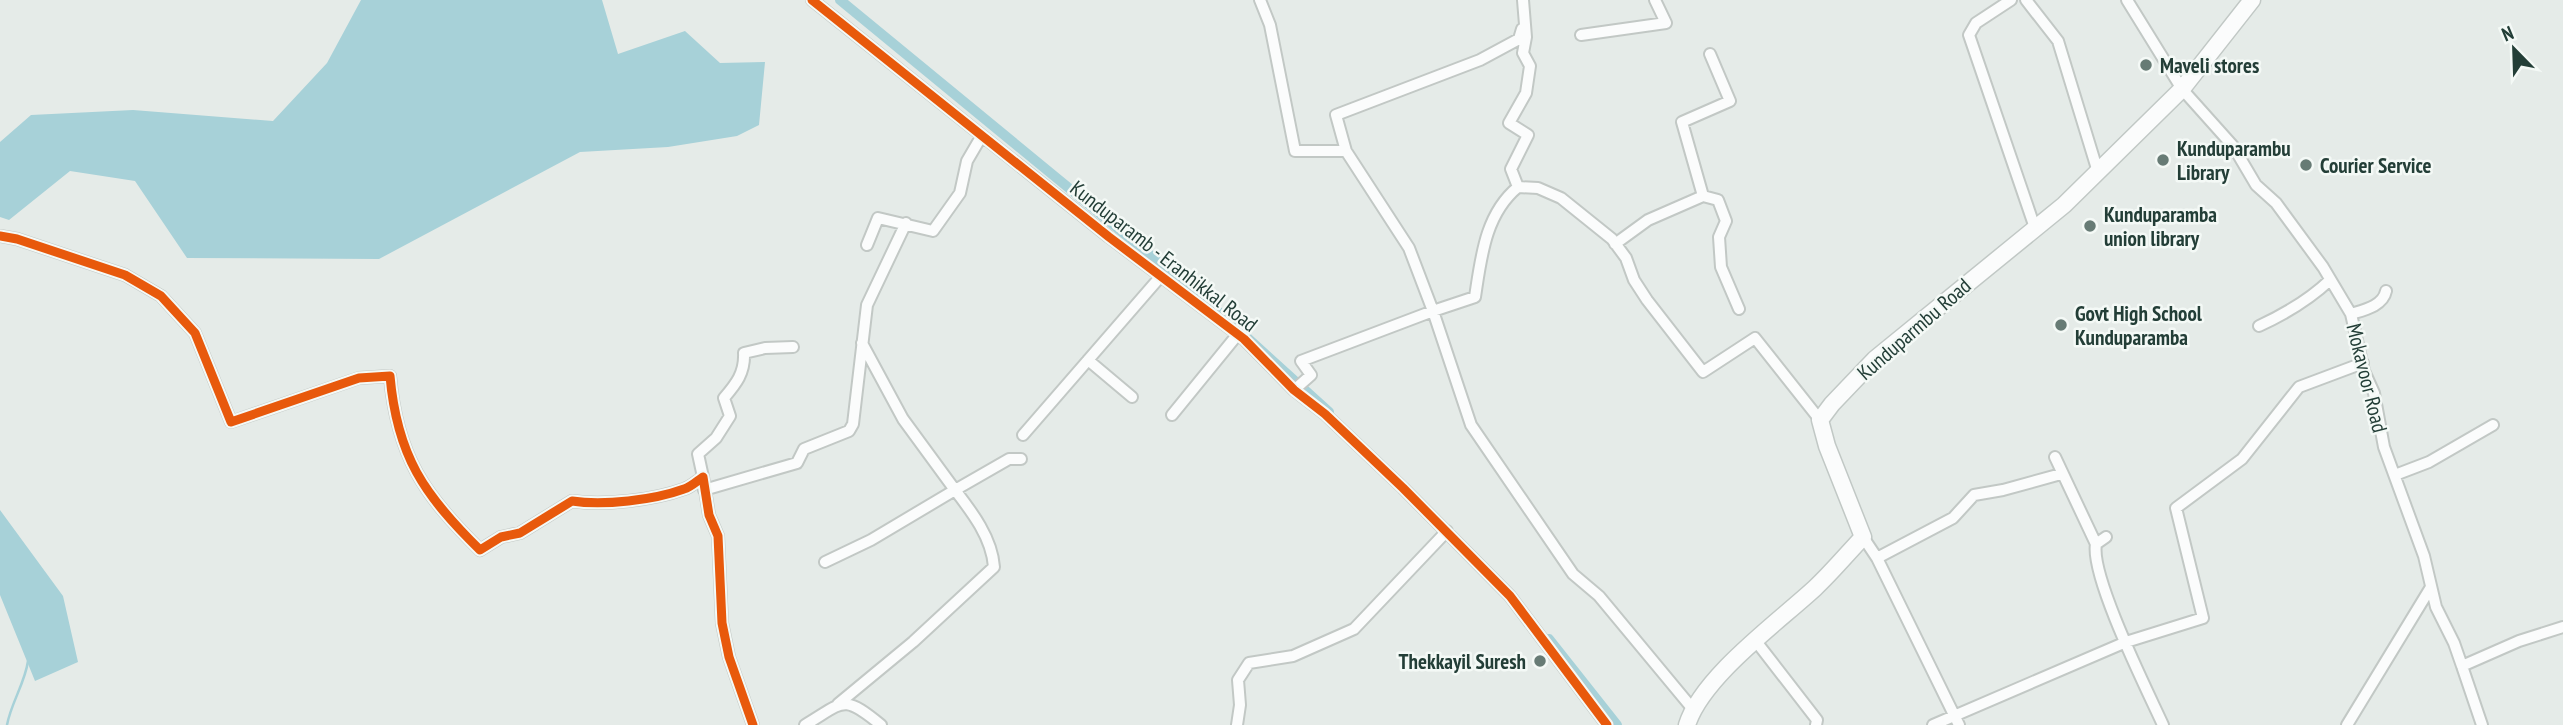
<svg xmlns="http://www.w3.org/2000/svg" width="2563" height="725" viewBox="0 0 2563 725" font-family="'PT Sans Narrow',sans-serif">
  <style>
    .water { fill: #a7d1d8 }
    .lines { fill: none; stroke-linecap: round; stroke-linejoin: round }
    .stream { stroke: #a7d1d8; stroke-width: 2.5 }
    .canal { stroke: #a7d1d8; stroke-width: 10 }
    .street-casing { stroke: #c2c8c5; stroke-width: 14 }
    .secondary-casing { stroke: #c1c8c5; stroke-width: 19 }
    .street { stroke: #fbfcfc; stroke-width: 10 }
    .secondary { stroke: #fbfcfc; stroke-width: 16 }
    .cycleway-casing { stroke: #f4f9f6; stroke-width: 13 }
    .cycleway { stroke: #e8590c; stroke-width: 9 }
    .poi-dot { fill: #677b75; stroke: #f4f9f6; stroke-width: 2.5 }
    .labels { text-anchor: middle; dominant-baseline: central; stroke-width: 5; stroke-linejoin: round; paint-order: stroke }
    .poi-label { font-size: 21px; font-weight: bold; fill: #233e37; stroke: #f4f9f6; text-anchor: start }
    .street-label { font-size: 21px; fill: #233e37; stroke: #f4f9f6 }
  </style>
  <rect width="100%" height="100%" fill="#e5ebe8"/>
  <path class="water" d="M361,0H602L618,54L685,31L720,63L765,62L759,125L737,136L668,147L580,152L379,259L187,258L135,181L70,171L9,220L0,217V142L31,115L133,110L273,121L327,63Z
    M0,510L63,596L78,662L35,681L0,595Z"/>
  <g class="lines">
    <path class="stream" d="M7,725C11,703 25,683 28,661"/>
    <path class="canal" d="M840,0L1210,304L1329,412
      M1549,639L1617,725"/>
    <defs>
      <path id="street" d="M812,0L1109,237L1244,339L1294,390L1325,414L1403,488L1510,596L1607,725
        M1260,0L1270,25L1295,151H1346L1409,248L1433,311L1471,425L1573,574L1599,596L1692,708
        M2011,0L1976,23L1969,35L2035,228
        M2026,0L2058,41L2098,172
        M2127,0L2182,89L2233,146L2256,185L2276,203L2323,267L2351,314L2364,371L2374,393L2384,447L2424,556L2436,607L2454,643L2462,666L2519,641L2563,627
        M1581,35L1666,23L1655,0
        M1346,151L1336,115L1480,60L1519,39L1522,29
        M1518,187L1538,188L1561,198L1612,239L1626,258L1634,280L1647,300L1703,372L1755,338L1820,420
        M1703,196L1682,122L1730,101L1710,54
        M0,236L17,239L125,275L161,296L195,333L231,422L359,378L390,376C397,456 424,495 480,550L501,537L520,533L572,501C603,506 654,500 684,489C691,487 697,481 703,477L709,515L718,536L722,623L729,657L753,725
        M1615,244L1648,220L1703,196L1718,200L1726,221L1719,237L1721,267L1739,309
        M867,245L878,218L933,231L960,193L967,161L981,137
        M2351,314C2364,310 2383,306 2386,291
        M2259,326C2285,314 2309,300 2330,280
        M1088,360L1132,397
        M1294,390L1311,375L1301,361L1433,311L1475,297C1481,258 1485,214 1518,187L1511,169L1528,135L1509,123L1526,93L1530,66L1523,53L1526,37L1523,0
        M1172,415L1238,334
        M1023,435L1161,276
        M2055,457L2096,544
        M2395,475L2429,462L2493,425
        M703,477L698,454L716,438L730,416L724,398C736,384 745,373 744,353L765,348L793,347
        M704,490L797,463L804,449L849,431L853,424L867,305L906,223
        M1863,537L1877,558L1959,725
        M2106,537L2096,544C2090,576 2147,690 2163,725
        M1877,558L1953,518L1974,495L2003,490L2061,474
        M825,562L871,540L955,490L903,419L862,343
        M1755,640L1817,720L1816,725
        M2462,666L2482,725
        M838,704L913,642L994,567C992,538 972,512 955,490L1009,459H1021
        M805,725C844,702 842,693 881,725
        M1237,725L1240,705L1238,680L1249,663L1293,656L1354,629L1447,531
        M1933,725L2126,642L2203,618L2176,508L2242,459L2299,387L2363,363
        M2347,725L2431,587"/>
      <path id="secondary" d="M1687,725C1702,677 1777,623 1815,588C1832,572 1847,554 1863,537L1827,446L1820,420L1832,404L1875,359L2064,205L2182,89L2252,0"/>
    </defs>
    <use href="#street" class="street-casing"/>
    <use href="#secondary" class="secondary-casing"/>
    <use href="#street" class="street"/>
    <use href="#secondary" class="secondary"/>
    <defs>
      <path id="cycleway" d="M812,0L1109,237L1244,339L1294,390L1325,414L1403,488L1510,596L1607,725
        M0,236L17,239L125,275L161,296L195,333L231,422L359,378L390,376C397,456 424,495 480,550L501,537L520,533L572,501C603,506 654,500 684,489C691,487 697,481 703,477L709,515L718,536L722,623L729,657L753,725"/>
    </defs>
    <use href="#cycleway" class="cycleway-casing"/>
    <use href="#cycleway" class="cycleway"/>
  </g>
  <g class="poi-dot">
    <circle cx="2146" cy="65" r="7"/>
    <circle cx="2163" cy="160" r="7"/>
    <circle cx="2306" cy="165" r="7"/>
    <circle cx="2090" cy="226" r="7"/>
    <circle cx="2061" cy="325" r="7"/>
    <circle cx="1540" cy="661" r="7"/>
  </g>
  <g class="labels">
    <g class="poi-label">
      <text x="2160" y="65">Maveli stores</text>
      <text x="2177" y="148">Kunduparambu<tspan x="2177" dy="24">Library</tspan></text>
      <text x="2320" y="165">Courier Service</text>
      <text x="2104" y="214">Kunduparamba<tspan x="2104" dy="24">union library</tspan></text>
      <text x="2075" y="313">Govt High School<tspan x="2075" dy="24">Kunduparamba</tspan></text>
      <text x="1526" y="661" text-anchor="end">Thekkayil Suresh</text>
    </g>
    <g class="street-label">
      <text transform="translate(1164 256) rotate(38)">Kunduparamb - Eranhikkal Road</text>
      <text transform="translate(1914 329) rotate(-41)">Kunduparmbu Road</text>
      <text transform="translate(2367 378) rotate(76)">Mokavoor Road</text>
    </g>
  </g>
  <g transform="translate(2514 49) rotate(337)" stroke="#f4f9f6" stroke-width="5" paint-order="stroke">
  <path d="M0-5L12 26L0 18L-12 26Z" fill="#233e37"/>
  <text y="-10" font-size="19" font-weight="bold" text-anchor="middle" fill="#233e37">N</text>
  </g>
</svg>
